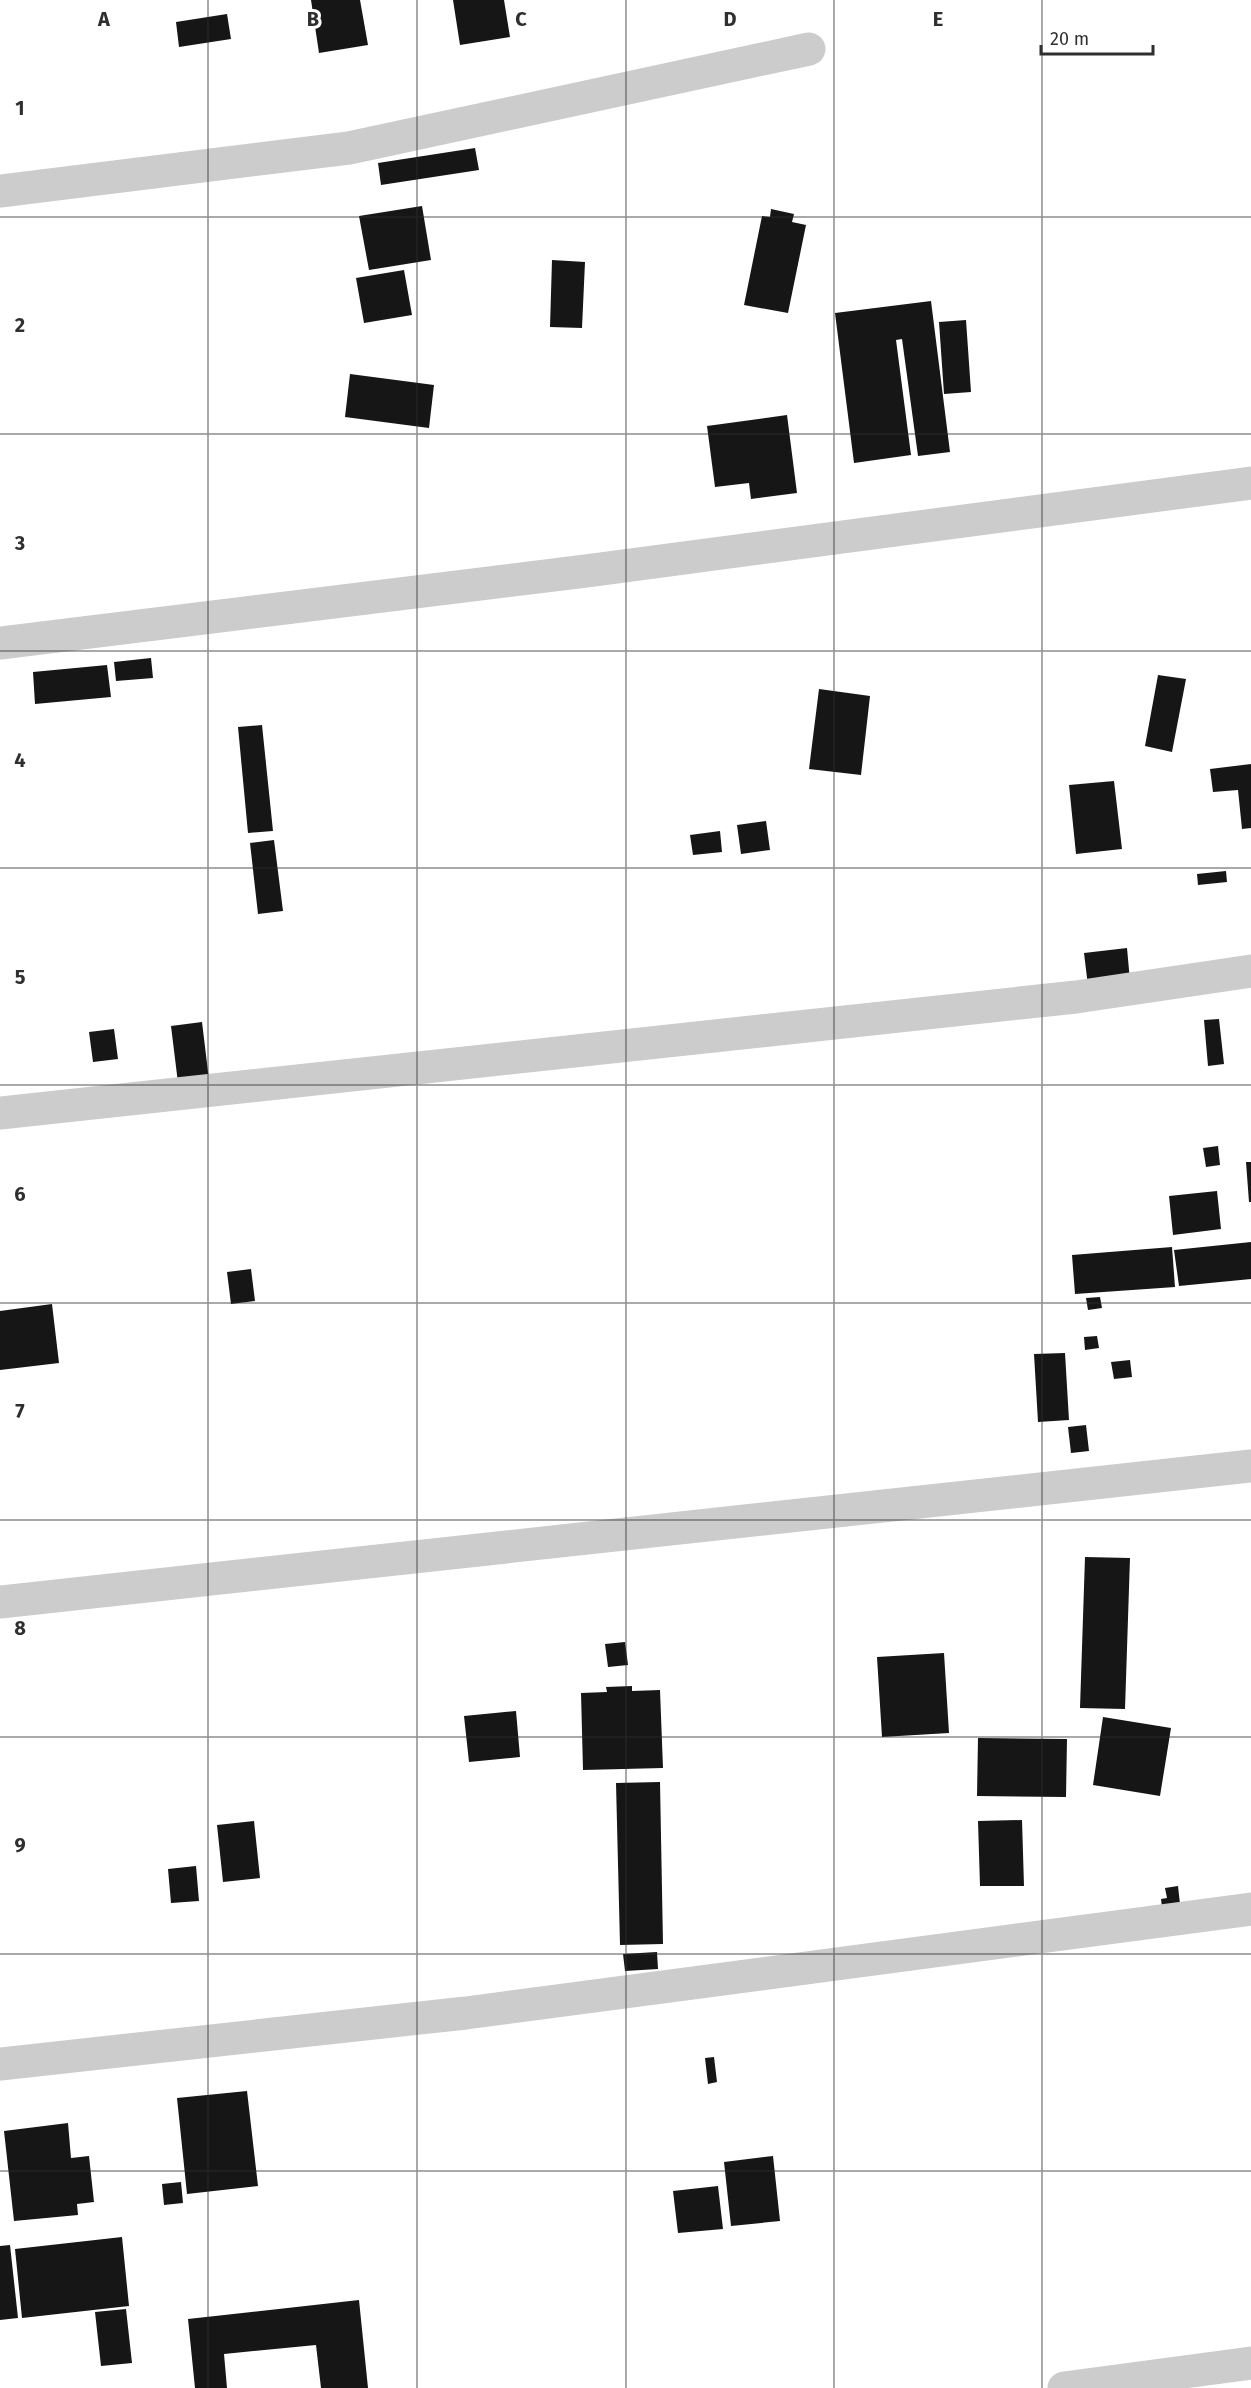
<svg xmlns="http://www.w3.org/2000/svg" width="1251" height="2388" viewBox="0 0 1251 2388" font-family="'Fira Sans',sans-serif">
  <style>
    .building { fill: #161616 }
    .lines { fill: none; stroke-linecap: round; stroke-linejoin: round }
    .minor { stroke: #ccc; stroke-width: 33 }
    .grid { fill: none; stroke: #2f2f2f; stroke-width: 1.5; stroke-opacity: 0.55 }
    .grid-label { font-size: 20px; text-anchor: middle; font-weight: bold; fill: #2f2f2f; stroke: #fff; stroke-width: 6; stroke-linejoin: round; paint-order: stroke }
  </style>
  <rect width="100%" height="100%" fill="#fff"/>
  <path class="building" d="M311,0H360L368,45L319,53Z
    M453,0H504L510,37L460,45Z
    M227,14L231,39L179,47L176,22Z
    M475,148L479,170L381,185L378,163Z
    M422,206L431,260L369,270L359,216Z
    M771,209L794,214L792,222L806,225L788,313L744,305L762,216L770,217Z
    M552,260L585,262L582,328L550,327Z
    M404,270L412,315L364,323L356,278Z
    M931,301L950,452L918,456L902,339L896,340L911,455L854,463L835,313Z
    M966,320L971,392L944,394L939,322Z
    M350,374L434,385L429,428L345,417Z
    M787,415L797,493L751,499L749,483L715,487L707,426Z
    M151,658L153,678L116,681L114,662Z
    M107,665L111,697L35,704L33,672Z
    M1158,675L1186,679L1172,752L1145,746Z
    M819,689L870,696L861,775L809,769Z
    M262,725L273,831L248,833L238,727Z
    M1251,764V828L1242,829L1238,790L1213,792L1210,769Z
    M1114,781L1122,849L1076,854L1069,785Z
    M766,821L770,850L741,854L737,825Z
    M720,831L722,852L693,855L690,835Z
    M274,840L283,911L258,914L250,843Z
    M1226,871L1227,882L1198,885L1197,874Z
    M1127,948L1130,981L1088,986L1084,953Z
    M1219,1019L1224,1064L1208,1066L1204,1020Z
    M202,1022L209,1080L178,1083L171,1026Z
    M114,1029L118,1059L93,1062L89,1032Z
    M1218,1146L1220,1165L1206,1167L1203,1148Z
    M1246,1162H1251V1202H1249Z
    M1217,1191L1221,1229L1173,1235L1169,1196Z
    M1251,1242V1279L1179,1286L1174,1250Z
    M1172,1247L1175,1287L1075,1294L1072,1255Z
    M251,1269L255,1301L231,1304L227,1272Z
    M1100,1297L1102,1308L1088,1310L1086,1298Z
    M52,1304L59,1363L0,1370V1311Z
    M1097,1336L1099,1348L1085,1350L1084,1337Z
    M1065,1353L1069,1420L1038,1422L1034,1354Z
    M1130,1360L1132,1377L1114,1379L1111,1362Z
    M1086,1425L1089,1451L1071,1453L1068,1427Z
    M1085,1557L1130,1558L1125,1709L1080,1708Z
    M625,1642L628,1665L608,1667L605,1644Z
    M944,1653L949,1733L882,1737L877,1657Z
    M632,1686V1691L660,1690L663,1768L583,1770L581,1693L607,1692L606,1687Z
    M516,1711L520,1757L469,1762L464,1716Z
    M1103,1717L1171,1728L1160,1796L1093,1785Z
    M978,1738L1067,1739L1066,1797L977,1796Z
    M660,1782L663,1944L620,1945L616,1783Z
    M1022,1820L1024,1886H980L978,1821Z
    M254,1821L260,1878L223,1882L217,1825Z
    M196,1866L199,1901L171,1903L168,1869Z
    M1178,1886L1180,1904L1162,1907L1161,1899L1167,1898L1165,1888Z
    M657,1952L658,1969L625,1971L623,1954Z
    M714,2057L717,2082L708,2084L705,2058Z
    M247,2091L258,2186L187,2194L177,2098Z
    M68,2123L71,2158L89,2156L94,2202L77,2204L78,2215L14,2221L4,2131Z
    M773,2156L780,2221L731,2226L724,2162Z
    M181,2182L183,2203L164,2205L162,2184Z
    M718,2186L723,2229L678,2233L673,2191Z
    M122,2237L129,2306L22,2318L15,2249Z
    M10,2245L18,2318L0,2320V2246Z
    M359,2300L368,2388H321L316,2345L224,2354L227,2388H195L188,2319Z
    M126,2309L132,2363L101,2366L95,2312Z"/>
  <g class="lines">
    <path class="minor" d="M0,191L349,148L809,49
      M0,643L586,571L1251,483
      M0,1113L1076,997L1251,971
      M0,1602L1251,1466
      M0,2064L466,2013L1251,1909
      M1064,2388L1251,2363"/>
  </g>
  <path class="grid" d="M208,0V2388M417,0V2388M626,0V2388M834,0V2388M1042,0V2388M0,217H1251M0,434H1251M0,651H1251M0,868H1251M0,1085H1251M0,1303H1251M0,1520H1251M0,1737H1251M0,1954H1251M0,2171H1251"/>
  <g class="grid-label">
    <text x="104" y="26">A</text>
    <text x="313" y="26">B</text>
    <text x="521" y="26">C</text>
    <text x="730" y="26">D</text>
    <text x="938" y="26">E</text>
    <text x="20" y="115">1</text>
    <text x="20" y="332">2</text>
    <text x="20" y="550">3</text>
    <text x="20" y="767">4</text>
    <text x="20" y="984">5</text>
    <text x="20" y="1201">6</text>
    <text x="20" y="1418">7</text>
    <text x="20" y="1635">8</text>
    <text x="20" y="1852">9</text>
  </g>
  <path d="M1041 45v9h112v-9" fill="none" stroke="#2f2f2f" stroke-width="3"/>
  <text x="1050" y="45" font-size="18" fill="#2f2f2f" stroke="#ffffff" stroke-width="4.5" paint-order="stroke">20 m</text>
</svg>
